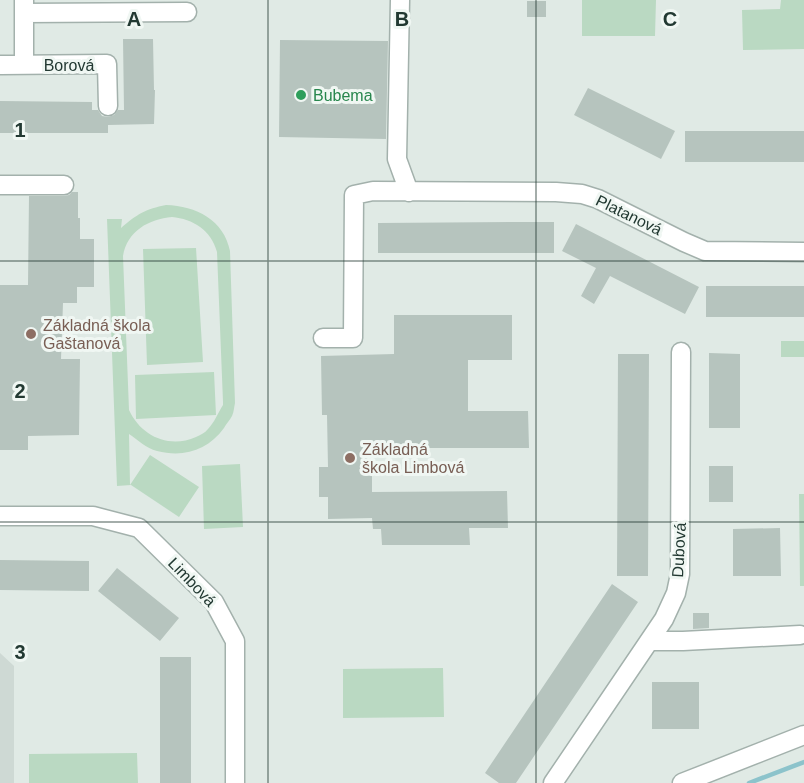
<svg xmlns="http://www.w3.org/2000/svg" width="804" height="783" viewBox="0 0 804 783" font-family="Helvetica,sans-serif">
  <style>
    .built { fill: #ced9d4 }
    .green { fill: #bad9c2; fill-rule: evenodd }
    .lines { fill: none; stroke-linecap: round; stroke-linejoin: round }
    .stream { stroke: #8cc3cb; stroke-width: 4.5 }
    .building { fill: #b6c4be }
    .minor-casing { stroke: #a3b1ac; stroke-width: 21 }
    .minor { stroke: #fff; stroke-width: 18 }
    .grid { fill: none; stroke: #223932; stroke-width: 1.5; stroke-opacity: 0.55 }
    .leisure-dot { fill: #2e9e5b; stroke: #f0f7f3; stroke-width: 2 }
    .education-dot { fill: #8d6e63; stroke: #f0f7f3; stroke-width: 2 }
    .labels { text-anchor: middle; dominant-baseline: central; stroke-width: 6; stroke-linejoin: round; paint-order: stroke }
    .street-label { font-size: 16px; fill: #223932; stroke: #f0f7f3 }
    .leisure-label { font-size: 16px; fill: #27864d; stroke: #f0f7f3; text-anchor: start }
    .education-label { font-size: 16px; fill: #785e54; stroke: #f0f7f3; text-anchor: start }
    .grid-label { font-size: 20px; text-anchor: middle; font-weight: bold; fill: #223932; stroke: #f0f7f3; stroke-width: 6; stroke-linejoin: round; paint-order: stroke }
  </style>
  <rect width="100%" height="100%" fill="#e0eae5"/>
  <path class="built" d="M0,653L14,666V783H0Z"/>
  <path class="green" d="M582,0H656L655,36H582Z
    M781,0H804V49L743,50L742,10L780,9Z
    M166,205C196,206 224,220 230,251L235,403C234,407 234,412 232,416C230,420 226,424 224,428C208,450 184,458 157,451C146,448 138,440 129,434L130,485L150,455L199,487L179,517L131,485L117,486L107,219H122L121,228C137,214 146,209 166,205ZM172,217C193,219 211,230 217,252L223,402V405C218,413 214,423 208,429C205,433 200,435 196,437C169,449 141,436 129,410L123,256C127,231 149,219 172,217Z
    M196,248L203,362L147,365L143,249Z
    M781,341H804V357H781Z
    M214,372L216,415L136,419L135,375Z
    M240,464L243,527L204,529L202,466Z
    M799,494H804V586H800Z
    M443,668L444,717L343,718V669Z
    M137,753L138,783H29V754Z"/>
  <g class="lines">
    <path class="stream" d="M749,783L804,762"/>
  </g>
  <path class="building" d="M527,1H546V17H527Z
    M123,39H153L154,90H155L154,124L108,125V133H0V101L92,102V110H98L102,116L108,117L114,115L118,110H124Z
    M280,40L388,41L386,139L279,137Z
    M588,88L675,131L661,159L574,115Z
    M685,131H804V162H685Z
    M72,192H78V218H80V239H94V287H77V303H63L61,359H80L79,435L28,436V450H0V285H28L29,196H64L69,195Z
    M514,222H554V253H378V223Z
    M576,224L699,287L685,314L610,276L594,304L581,296L596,268L562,251Z
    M706,286H804V317H706Z
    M394,315H512V360H468V411H528L529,448H372V492L507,491L508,528H469L470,545H382L381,529H373L372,518L328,519V497H319V467H328L327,415H322L321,356L394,354Z
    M709,353L740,354V428H709Z
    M618,354H649L648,576H617Z
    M709,466H733V502H709Z
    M780,528L781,576H733V529Z
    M0,560L89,561V591L0,590Z
    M117,568L179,618L160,641L98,591Z
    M612,584L638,602L516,783H499L485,773Z
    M693,613H709V628L693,629Z
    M160,657H191V783H160Z
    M652,682H699V729H652Z"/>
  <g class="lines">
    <defs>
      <path id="minor" d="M400,0L397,159L409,192
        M24,13L187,12
        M0,65L107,64L108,106
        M24,65V0
        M0,185H64
        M323,338H353L354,195L373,191L556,192L582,194L598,199L684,242L705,251L804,252
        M0,516H93L139,528L214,602L235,641V783
        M649,641H683L800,635
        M553,783L664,619L676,593L680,574L681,352
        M682,783L804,735"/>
    </defs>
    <use href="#minor" class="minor-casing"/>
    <use href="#minor" class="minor"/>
  </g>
  <path class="grid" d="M268,0V783M536,0V783M0,261H804M0,522H804"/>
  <circle class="leisure-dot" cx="301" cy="95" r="6"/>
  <g class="education-dot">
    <circle cx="31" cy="334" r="6"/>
    <circle cx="350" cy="458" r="6"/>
  </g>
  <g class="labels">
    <g class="street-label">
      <text x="69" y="65">Borová</text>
      <text transform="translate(629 215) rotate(26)">Platanová</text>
      <text transform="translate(679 550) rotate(-87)">Dubová</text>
      <text transform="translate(192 582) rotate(46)">Limbová</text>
    </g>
    <g class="leisure-label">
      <text x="313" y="95">Bubema</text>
    </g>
    <g class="education-label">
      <text x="43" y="325">Základná škola<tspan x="43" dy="18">Gaštanová</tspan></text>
      <text x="362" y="449">Základná<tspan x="362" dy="18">škola Limbová</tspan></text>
    </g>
  </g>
  <g class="grid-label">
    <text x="134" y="26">A</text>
    <text x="402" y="26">B</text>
    <text x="670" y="26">C</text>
    <text x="20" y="137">1</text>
    <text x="20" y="398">2</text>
    <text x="20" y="659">3</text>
  </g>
</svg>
